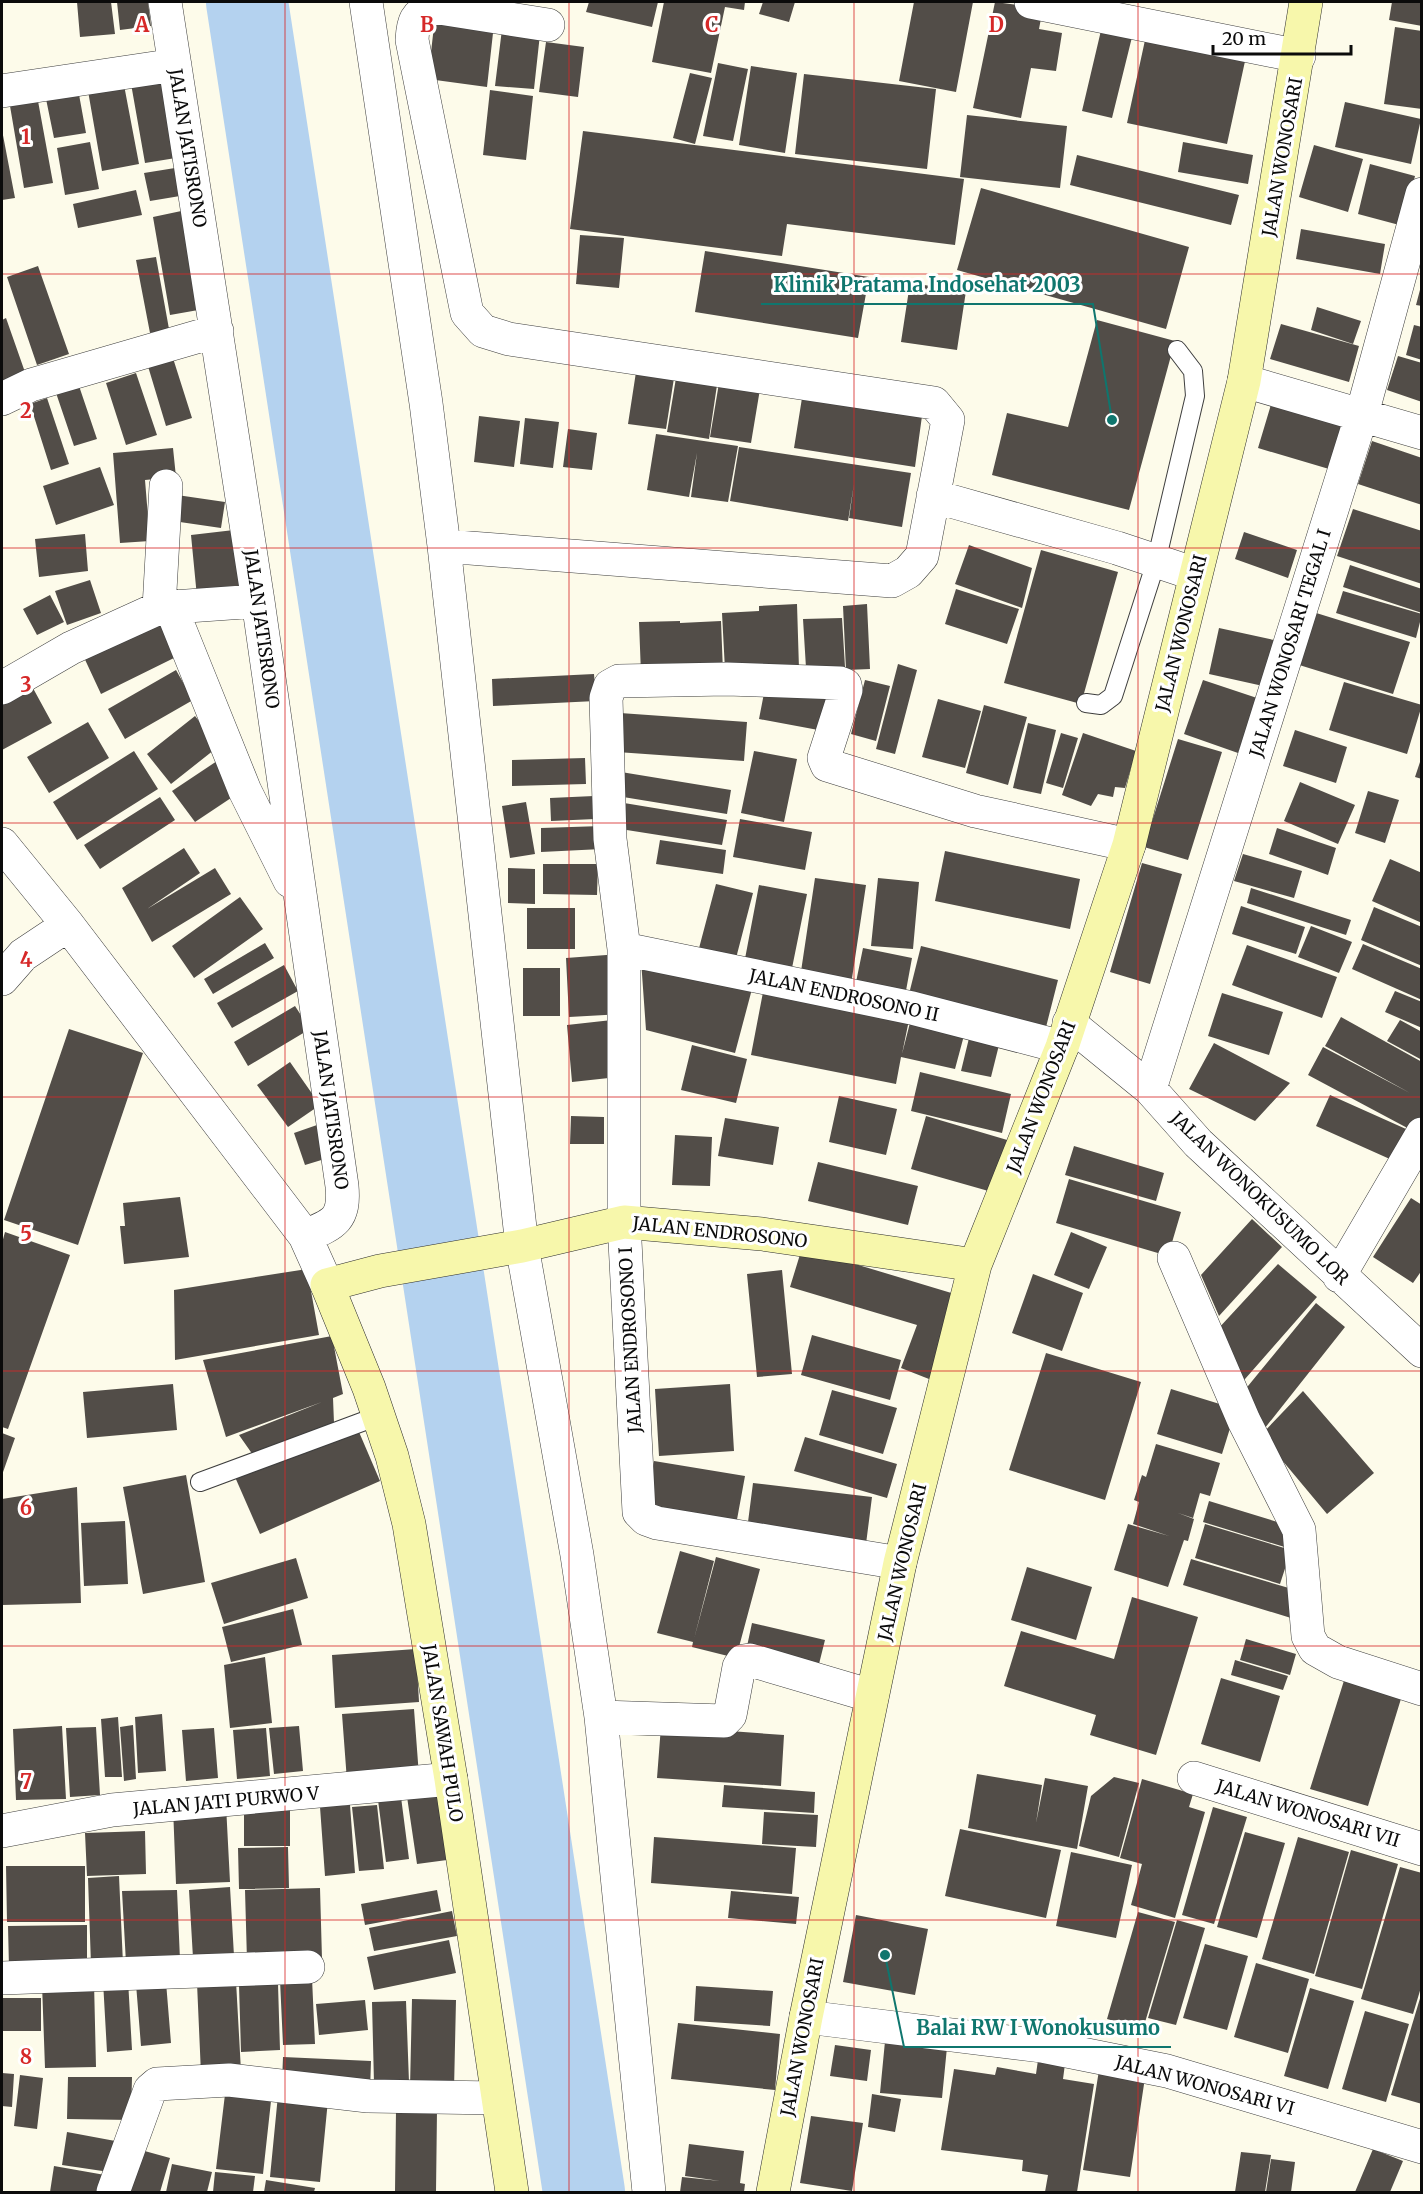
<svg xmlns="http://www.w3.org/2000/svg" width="1423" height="2194" viewBox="0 0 1423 2194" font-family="Merriweather,serif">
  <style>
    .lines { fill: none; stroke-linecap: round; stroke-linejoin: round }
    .river { stroke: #b4d2ef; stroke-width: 82 }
    .building { fill: #524d48 }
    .lane-casing { stroke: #3e3e3e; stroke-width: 20 }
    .street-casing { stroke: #3e3e3e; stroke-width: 34 }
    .secondary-casing { stroke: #2d2d2d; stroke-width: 34 }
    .lane { stroke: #fff; stroke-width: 18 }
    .street { stroke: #fff; stroke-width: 33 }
    .secondary { stroke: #f7f7ab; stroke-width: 33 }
    .grid { fill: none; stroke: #d62828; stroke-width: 1.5; stroke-opacity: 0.55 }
    .labels { text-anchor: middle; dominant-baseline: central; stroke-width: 6; stroke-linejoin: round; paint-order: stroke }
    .street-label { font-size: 18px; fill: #0b0b0b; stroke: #fff }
    .grid-label { font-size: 20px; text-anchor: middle; font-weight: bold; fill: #d62828; stroke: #fff; stroke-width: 6; stroke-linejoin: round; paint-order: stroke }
    .leader { fill: none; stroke: #0f766e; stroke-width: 2 }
    .callout-dot { fill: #0f766e; stroke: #fff; stroke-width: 2 }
    .callout-label { font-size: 20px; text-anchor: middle; font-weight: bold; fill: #0f766e; stroke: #fff; stroke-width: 6; stroke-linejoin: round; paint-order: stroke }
  </style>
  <rect width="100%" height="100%" fill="#fdfbea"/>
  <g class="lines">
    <path class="river" d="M247,2L584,2192"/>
  </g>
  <path class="building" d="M77,2H111L115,34L80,37Z
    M117,2H148L151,26L120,30Z
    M589,2H658L652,27L586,12Z
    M664,2H745L744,10L725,7L711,73L652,62Z
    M763,2H795L789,22L759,14Z
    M914,2H973L956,92L899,81Z
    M995,2L1043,8L1039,29L1062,33L1056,71L1031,68L1021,118L973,108Z
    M1392,2H1422V26L1389,20Z
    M435,17L494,24L487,87L428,79Z
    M1103,22L1134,29L1112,118L1082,111Z
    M1395,27L1422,31V109L1384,104Z
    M502,29L540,34L534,89L495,86Z
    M1147,31L1247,52L1227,144L1127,123Z
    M546,42L584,47L578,97L539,92Z
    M718,63L748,69L733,141L703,136Z
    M751,66L797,73L785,153L739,145Z
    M166,72L182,157L145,163L130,78Z
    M690,73L712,78L695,144L673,138Z
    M804,74L936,89L927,169L795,154Z
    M124,85L139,164L102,171L88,91Z
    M78,89L86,133L54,138L45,94Z
    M490,90L533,96L526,160L483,155Z
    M38,101L53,183L24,188L10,106Z
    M1345,102L1421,119L1411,164L1335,147Z
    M967,115L1067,126L1060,188L960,177Z
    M2,130L15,198L2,200Z
    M583,131L964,179L955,245L787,224L782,256L570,229Z
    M90,142L99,189L65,195L57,148Z
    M1183,142L1253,155L1248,184L1178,172Z
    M1314,145L1363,159L1348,212L1299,197Z
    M1077,155L1239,195L1231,225L1070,185Z
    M1370,164L1415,176L1403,226L1358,214Z
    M175,168L180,196L150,201L144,173Z
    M981,188L1189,247L1166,329L957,270Z
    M136,190L142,215L78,228L73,204Z
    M186,210L204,309L170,315L153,217Z
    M1301,229L1385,244L1380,274L1296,259Z
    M580,235L624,238L619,288L576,284Z
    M705,251L869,277L858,338L695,312Z
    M156,257L169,329L150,333L136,260Z
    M38,266L69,354L37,365L7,277Z
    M910,283L966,291L957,350L901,342Z
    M1421,286H1422V306L1416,305Z
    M1317,307L1361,321L1353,344L1311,330Z
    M6,318L26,375L2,383V320Z
    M1097,320L1175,341L1129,510L992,475L1007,413L1068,427Z
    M1281,324L1359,346L1349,382L1270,359Z
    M1414,325L1422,327V360L1406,355Z
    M172,355L192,418L166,426L147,363Z
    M1398,356L1422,363V402L1387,390Z
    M636,372L674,378L666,429L628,424Z
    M136,373L157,435L126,445L106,383Z
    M676,378L717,385L709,439L667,432Z
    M78,383L97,439L74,446L55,390Z
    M719,383L760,389L751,443L710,437Z
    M47,398L69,464L51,470L30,404Z
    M802,398L922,416L915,467L794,448Z
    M1273,398L1344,417L1329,469L1258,448Z
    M479,416L520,421L514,467L474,462Z
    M525,418L559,422L553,468L520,464Z
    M568,429L597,433L592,470L563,467Z
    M656,434L738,446L728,502L691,497L697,453L689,497L647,490Z
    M1372,441L1422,458V505L1358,484Z
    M739,447L911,473L902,527L849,518L854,484L848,521L730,501Z
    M173,448L176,477L145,480L150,541L120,543L113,453Z
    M100,467L114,505L56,525L43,486Z
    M177,495L225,502L221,528L173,521Z
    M1353,509L1422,531V584L1337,556Z
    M234,530L241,593L197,597L191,535Z
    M1244,532L1297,550L1288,578L1235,559Z
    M85,534L88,571L39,577L35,539Z
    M969,545L1032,568L1022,608L955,584Z
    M1041,550L1118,572L1081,704L1004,683Z
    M1350,565L1422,589V613L1343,587Z
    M90,580L101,613L67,625L55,591Z
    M956,589L1019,609L1007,644L945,624Z
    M1343,591L1422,614L1416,638L1336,613Z
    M50,595L64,622L37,635L23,609Z
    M797,604L799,669L725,670L722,613L759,611V606Z
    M867,604L870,669L846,670L843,606Z
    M1313,612L1410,642L1393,694L1296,664Z
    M156,615L176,657L101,694L81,651Z
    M842,618L845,667L806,668L803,619Z
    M680,621V623L721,621L723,672L641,674L639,622Z
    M1219,628L1274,640L1263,686L1209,674Z
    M898,664L917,670L895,754L876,749Z
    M176,670L193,700L125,739L108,709Z
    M594,674L596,701L493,706L492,679Z
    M28,679L52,723L2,750V694Z
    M865,680L890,686L876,741L851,734Z
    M1203,680L1257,698L1238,753L1184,734Z
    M1344,682L1422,705L1407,754L1329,730Z
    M766,683L835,696L829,732L759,719Z
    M938,699L981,711L965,768L922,757Z
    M984,705L1027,717L1008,785L966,773Z
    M620,713L747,722L744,761L617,752Z
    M195,716L219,746L171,784L147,754Z
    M88,722L109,758L49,793L27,757Z
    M1028,723L1056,730L1041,794L1013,788Z
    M1295,730L1347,747L1336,783L1283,766Z
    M1061,733L1078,738L1063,788L1046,783Z
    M1083,733L1136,751L1125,788L1115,787L1113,797L1098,794L1091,806L1062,795Z
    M1178,739L1222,752L1188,860L1144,847Z
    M134,751L158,789L77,840L53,802Z
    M754,751L797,759L784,822L741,813Z
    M585,758L586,784L512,786V760Z
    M1421,759H1422V779L1415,777Z
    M217,761L240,792L195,822L172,791Z
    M621,772L731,790L727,814L617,796Z
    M1300,782L1355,805L1338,844L1284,821Z
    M1368,791L1399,800L1385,843L1355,833Z
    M594,796L595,819L551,821L550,798Z
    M160,797L175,820L100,869L84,845Z
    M526,802L535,854L510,858L502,806Z
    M618,802L727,820L722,845L614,828Z
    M740,819L812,832L805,870L733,857Z
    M602,826V849L541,852V828Z
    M1277,828L1336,848L1328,875L1269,854Z
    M660,840L726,850L723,874L656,864Z
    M184,848L200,873L147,909L215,868L231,894L152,942L122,888Z
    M945,851L1080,879L1070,929L935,901Z
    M1243,854L1302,871L1294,898L1234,881Z
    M1390,859L1422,873V923L1372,901Z
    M1142,863L1182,874L1150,984L1110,972Z
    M543,864H598L597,895L543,894Z
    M508,868L535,869V904L508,903Z
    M815,878L866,885L851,985L800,978Z
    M878,878L919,882L913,949L871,946Z
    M716,884L753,893L735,962L698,952Z
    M759,885L807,894L791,973L744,964Z
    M1251,888L1351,920L1346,935L1247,903Z
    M240,897L263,929L194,978L172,946Z
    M1241,906L1305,927L1296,954L1232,934Z
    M1374,907L1422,927V966L1361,940Z
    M527,908H575V949H527Z
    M1311,926L1352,942L1339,973L1298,957Z
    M265,943L274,958L213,994L204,979Z
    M1363,944L1422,969V1000L1352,969Z
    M1247,945L1337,977L1322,1018L1232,985Z
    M921,946L1058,980L1044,1035L907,1002Z
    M863,948L912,958L905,996L855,987Z
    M620,954L623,1014L569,1017L566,958Z
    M641,960L752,989L735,1053L646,1030Z
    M284,965L298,991L232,1028L217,1003Z
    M523,968H560V1016H523Z
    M764,987L910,1015L902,1054L912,1015L966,1028L955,1069L901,1057L896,1084L751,1055Z
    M1395,991L1422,1002V1028L1385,1012Z
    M1222,993L1283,1012L1269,1055L1208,1036Z
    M295,1006L310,1029L248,1066L234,1042Z
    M1341,1017L1422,1062V1115L1413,1131L1308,1075L1323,1047L1410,1093L1325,1046Z
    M612,1020L618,1077L572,1082L567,1025Z
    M1400,1020L1422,1032V1060L1387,1041Z
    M69,1029L143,1053L78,1245L4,1220Z
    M971,1030L1001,1037L991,1077L961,1071Z
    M1214,1043L1290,1083L1255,1121L1189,1089Z
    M692,1045L747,1059L736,1103L681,1090Z
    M290,1062L320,1105L288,1127L257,1085Z
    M920,1072L1011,1094L1002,1133L911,1111Z
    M1330,1095L1406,1129L1392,1160L1316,1126Z
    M839,1096L897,1109L886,1155L829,1142Z
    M571,1116L604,1117V1144H570Z
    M926,1116L1014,1142L999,1194L911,1169Z
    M725,1118L779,1127L773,1165L718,1156Z
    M317,1125L328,1158L305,1165L294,1133Z
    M675,1135L712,1137L710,1186L672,1185Z
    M1074,1146L1164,1173L1156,1201L1065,1175Z
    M818,1162L918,1186L908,1225L808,1201Z
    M1069,1179L1181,1212L1168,1256L1056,1223Z
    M180,1197L189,1257L124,1264L120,1226H125L123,1203Z
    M1411,1198L1422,1205V1270L1413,1283L1373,1257Z
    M1252,1219L1282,1247L1219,1316L1201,1275Z
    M5,1232L70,1255L8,1429L2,1427V1243Z
    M1071,1232L1107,1247L1089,1289L1054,1275Z
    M802,1248L958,1295L952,1322L929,1379L901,1368L917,1325L790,1287Z
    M1278,1264L1317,1297L1238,1387L1217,1330Z
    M307,1269L319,1335L175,1360L174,1290Z
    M782,1270L792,1374L757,1377L747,1274Z
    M1033,1274L1083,1293L1062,1351L1012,1333Z
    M1316,1303L1345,1327L1261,1433L1239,1397Z
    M812,1335L901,1360L890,1400L801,1375Z
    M332,1336L343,1394L333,1398L334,1423L253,1455L239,1435L322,1402L226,1437L203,1360Z
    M1046,1353L1141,1382L1105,1500L1009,1470Z
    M173,1384L177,1430L87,1438L83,1392Z
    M730,1384L734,1451L659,1456L655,1389Z
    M1171,1389L1236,1409L1222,1454L1157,1434Z
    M832,1390L897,1408L883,1454L819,1435Z
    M1303,1391L1374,1473L1327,1514L1261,1435Z
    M356,1425L380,1481L260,1534L235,1477Z
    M2,1433L15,1438L2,1475Z
    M805,1437L897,1464L887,1498L794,1471Z
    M1156,1444L1220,1463L1210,1496L1200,1493L1193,1518L1178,1513L1194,1519L1188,1541L1184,1540L1168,1587L1114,1570L1128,1524L1169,1536L1133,1524L1139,1502L1134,1500L1142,1475L1146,1477Z
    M654,1461L745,1476L736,1525L645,1511Z
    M186,1475L205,1582L143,1594L123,1487Z
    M753,1483L872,1497L866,1544L747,1530Z
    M77,1487L81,1603L2,1605V1499Z
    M1209,1501L1297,1528L1291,1549L1203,1522Z
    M125,1521L128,1584L84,1586L81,1523Z
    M1205,1524L1291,1550L1280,1584L1195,1558Z
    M680,1551L714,1561L694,1639L716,1557L760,1569L736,1658L692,1647L693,1642L657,1633Z
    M296,1558L308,1598L224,1624L211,1583Z
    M1191,1559L1299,1591L1291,1618L1183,1585Z
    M1027,1567L1092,1587L1076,1640L1011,1620Z
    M1132,1597L1198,1617L1156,1755L1090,1735L1096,1715L1004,1686L1021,1631L1114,1659Z
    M293,1609L302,1645L231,1662L222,1627Z
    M752,1623L825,1640L818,1668L746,1651Z
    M1246,1639L1296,1654L1290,1675L1240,1660Z
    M416,1649L419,1702L335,1708L332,1655Z
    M265,1657L272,1723L230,1728L224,1665Z
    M1235,1660L1288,1676L1283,1690L1231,1675Z
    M1347,1671L1404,1689L1368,1806L1310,1789Z
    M1221,1678L1280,1696L1260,1762L1201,1744Z
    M414,1709L419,1776L347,1781L342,1714Z
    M162,1714L166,1771L138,1773L135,1717Z
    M118,1717L122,1777H105L101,1719Z
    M133,1725L136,1779L124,1781L120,1727Z
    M62,1726L66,1799L16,1800L13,1729Z
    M299,1726L303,1771L274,1774L269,1728Z
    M661,1726L784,1735L781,1786L657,1778Z
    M96,1727L100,1795L70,1797L66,1728Z
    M214,1728L218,1778L186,1781L182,1730Z
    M266,1728L270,1776L237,1779L233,1730Z
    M977,1774L1042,1785L1036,1823L1045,1778L1088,1786L1077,1849L968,1828Z
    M1114,1777L1139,1783L1119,1857L1079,1846L1091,1796Z
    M1142,1779L1193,1794L1189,1807L1205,1812L1175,1918L1131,1905L1142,1864L1120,1858Z
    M724,1785L815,1792L814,1813L722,1807Z
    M437,1786L447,1860L417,1864L406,1790Z
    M401,1797L409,1859L386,1862L378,1800Z
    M290,1798V1846H244V1799Z
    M226,1805L230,1882L176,1884L173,1807Z
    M350,1805L355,1873L325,1876L320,1807Z
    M377,1805L384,1869L359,1871L352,1807Z
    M1213,1807L1247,1817L1214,1924L1182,1915Z
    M764,1812L818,1815L816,1847L762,1844Z
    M960,1829L1061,1850L1046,1918L945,1896Z
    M145,1831L146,1874L87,1876L85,1833Z
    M1245,1832L1285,1843L1257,1938L1217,1927Z
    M654,1837L796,1848L792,1894L651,1883Z
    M1298,1837L1349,1852L1314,1974L1262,1959Z
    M288,1847L289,1888L239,1889L238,1848Z
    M1351,1850L1398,1864L1362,1989L1315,1976Z
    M1071,1852L1132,1865L1116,1938L1056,1926Z
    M6,1866H85V1922H7Z
    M1400,1867L1422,1873V1984L1413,2014L1361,1999Z
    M119,1876L123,1964L91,1965L88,1878Z
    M230,1887L234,1956L193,1958L189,1890Z
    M320,1888L322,1959L247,1961L245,1890Z
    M177,1890L180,1960L126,1963L122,1891Z
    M437,1890L441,1911L365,1925L361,1904Z
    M731,1891L799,1897L796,1924L728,1918Z
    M452,1911L457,1936L374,1951L369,1928Z
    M1138,1912L1175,1922L1143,2029L1107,2019Z
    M856,1915L928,1929L915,1995L843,1982Z
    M1177,1920L1205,1928L1176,2025L1148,2018Z
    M87,1925V1966L9,1968L8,1926Z
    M449,1940L456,1973L374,1990L367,1957Z
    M1205,1944L1248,1956L1227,2030L1183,2018Z
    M1256,1963L1309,1979L1288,2053L1234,2037Z
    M312,1978L315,2044L283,2045L280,1980Z
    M128,1980L132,2050L107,2052L103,1981Z
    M236,1981L241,2071L201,2074L197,1983Z
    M94,1982L96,2067L45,2068L42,1984Z
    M166,1982L171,2043L141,2046L136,1984Z
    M278,1984L280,2050L241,2052L239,1985Z
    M696,1986L773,1991L770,2026L694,2021Z
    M1310,1988L1354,2001L1328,2089L1284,2076Z
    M1421,1995H1422V2104L1391,2095Z
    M2,1998H41V2031H2Z
    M412,1999L456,2000L454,2090L410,2088Z
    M365,2000L368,2030L319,2035L316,2004Z
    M406,2001L409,2082L374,2083L372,2002Z
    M1365,2011L1409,2024L1386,2102L1342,2089Z
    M678,2023L780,2034L775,2090L671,2079Z
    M886,2031L948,2037L942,2098L880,2093Z
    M835,2045L871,2050L867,2081L830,2076Z
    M283,2057L371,2061L370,2092L282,2082Z
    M1038,2060L1065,2064L1063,2079L1094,2084L1077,2192H1045L1048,2175L1022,2171L1023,2160L941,2150L954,2069L995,2075L997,2067L1036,2074Z
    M1100,2064L1146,2071L1130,2177L1083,2170Z
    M2,2073L14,2074L12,2107L2,2106Z
    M20,2075L43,2078L37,2129L14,2126Z
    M68,2077H132L131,2120L67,2119Z
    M226,2086L272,2092L263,2174L216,2169Z
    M872,2094L901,2099L895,2132L868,2127Z
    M278,2095L328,2100L320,2182L270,2177Z
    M396,2110H437L436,2192H395Z
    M811,2116L863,2123L852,2191L800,2183Z
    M67,2132L126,2143L116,2173L62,2165Z
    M689,2144L744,2151L740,2183L745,2184L744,2192H680L682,2177L720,2181L685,2176Z
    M1373,2149L1403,2161L1390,2192H1355Z
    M141,2150L170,2158L160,2192H129Z
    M1241,2152L1271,2155L1265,2192H1235Z
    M1271,2159L1295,2162L1291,2192H1266Z
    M172,2164L212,2172L207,2192H166Z
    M54,2166L105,2175L102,2192H50Z
    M215,2172L255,2176L253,2192H213Z
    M266,2180L315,2188L314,2192H264Z"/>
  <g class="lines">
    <defs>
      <path id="lane" d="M1086,703L1101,705L1113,696L1156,562L1195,396L1193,371L1177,350
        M200,1482L378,1416"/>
      <path id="street" d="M165,2L258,601L342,1186C345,1220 334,1224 305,1236
        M366,2L426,403L444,546L522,1246L577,1555L601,1717L649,2192
        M1031,2L1299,56
        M2,91L175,65
        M1244,381L1422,433
        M2,399L31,385L217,331
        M933,496L1117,548L1195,574
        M444,546L892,581L908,572L922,556L948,420L934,403L509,339L483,331L467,313L412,40C413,22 415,14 433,7L548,25
        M170,605L245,791L290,881
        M159,608L166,486
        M2,688L71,648L159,608L258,601
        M2,844L68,925L305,1236L327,1285
        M624,949L912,1008L1062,1047
        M2,979L23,955L68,925
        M1069,1023L1150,1089L1198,1143L1422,1351
        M1150,1089L1362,414L1422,194
        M1174,1258L1244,1421L1299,1530L1308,1636L1315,1649L1338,1662L1422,1689
        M1339,1276L1422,1134
        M900,1563L657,1523L646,1519L639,1512L624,1222V949L610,839L606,698L610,686L619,681L727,679L840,683L845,685L846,690L824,758L827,765L975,811L1129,845
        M601,1717L724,1721L730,1715L739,1667L743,1661L750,1660L872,1696
        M1194,1778L1422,1849
        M2,1831L112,1810L451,1779
        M2,1978L308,1967
        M806,2017L1042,2046L1167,2071L1422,2147
        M113,2192L150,2090L157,2084L229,2080L368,2096L497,2098"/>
      <path id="secondary" d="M512,2192L451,1779L409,1524L392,1456L369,1388L327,1285L380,1271L522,1246L624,1222L762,1234L975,1265
        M773,2192L806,2017L900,1563L975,1265L1062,1047L1129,845L1244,381L1306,2"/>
    </defs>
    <use href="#lane" class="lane-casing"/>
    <use href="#street" class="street-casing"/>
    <use href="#secondary" class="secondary-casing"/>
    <use href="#lane" class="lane"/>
    <use href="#street" class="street"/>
    <use href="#secondary" class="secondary"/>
  </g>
  <path class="grid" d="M285,2V2192M569,2V2192M854,2V2192M1138,2V2192M2,274H1422M2,548H1422M2,823H1422M2,1097H1422M2,1371H1422M2,1646H1422M2,1920H1422"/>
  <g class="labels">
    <g class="street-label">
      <text transform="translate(188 148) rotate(81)">JALAN JATISRONO</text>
      <text transform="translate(1282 157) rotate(-80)">JALAN WONOSARI</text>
      <text transform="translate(262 629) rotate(82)">JALAN JATISRONO</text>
      <text transform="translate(1181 633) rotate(-76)">JALAN WONOSARI</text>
      <text transform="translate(1290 643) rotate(-73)">JALAN WONOSARI TEGAL I</text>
      <text transform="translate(844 995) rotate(12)">JALAN ENDROSONO II</text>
      <text transform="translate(1041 1097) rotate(-69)">JALAN WONOSARI</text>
      <text transform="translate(331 1110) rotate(82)">JALAN JATISRONO</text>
      <text transform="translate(1260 1198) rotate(44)">JALAN WONOKUSUMO LOR</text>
      <text transform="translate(720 1232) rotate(6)">JALAN ENDROSONO</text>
      <text transform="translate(630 1340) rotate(-93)">JALAN ENDROSONO I</text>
      <text transform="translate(902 1562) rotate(-77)">JALAN WONOSARI</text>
      <text transform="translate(443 1733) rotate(81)">JALAN SAWAH PULO</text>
      <text transform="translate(226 1801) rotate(-5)">JALAN JATI PURWO V</text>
      <text transform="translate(1308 1813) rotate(17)">JALAN WONOSARI VII</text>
      <text transform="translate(802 2037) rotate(-79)">JALAN WONOSARI</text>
      <text transform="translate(1205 2085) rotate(15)">JALAN WONOSARI VI</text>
    </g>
  </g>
  <g class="grid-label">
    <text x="142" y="32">A</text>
    <text x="427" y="32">B</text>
    <text x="712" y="32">C</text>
    <text x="996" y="32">D</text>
    <text x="26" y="144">1</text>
    <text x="26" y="418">2</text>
    <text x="26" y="692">3</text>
    <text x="26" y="967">4</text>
    <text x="26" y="1241">5</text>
    <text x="26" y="1515">6</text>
    <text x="26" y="1789">7</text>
    <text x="26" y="2064">8</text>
  </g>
  <path class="leader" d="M1112 420L1093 304H761M885 1955L904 2047H1171"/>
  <g class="callout-dot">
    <circle cx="1112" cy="420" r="6"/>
    <circle cx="885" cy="1955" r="6"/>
  </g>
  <g class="callout-label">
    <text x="927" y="292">Klinik Pratama Indosehat 2003</text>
    <text x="1038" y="2035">Balai RW I Wonokusumo</text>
  </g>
  <rect width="1423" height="2194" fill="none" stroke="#0b0b0b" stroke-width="6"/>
  <path d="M1213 45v9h138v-9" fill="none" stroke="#0b0b0b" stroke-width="3"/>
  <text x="1222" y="45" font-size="18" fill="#0b0b0b" stroke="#ffffff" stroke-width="4.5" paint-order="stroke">20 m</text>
</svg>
